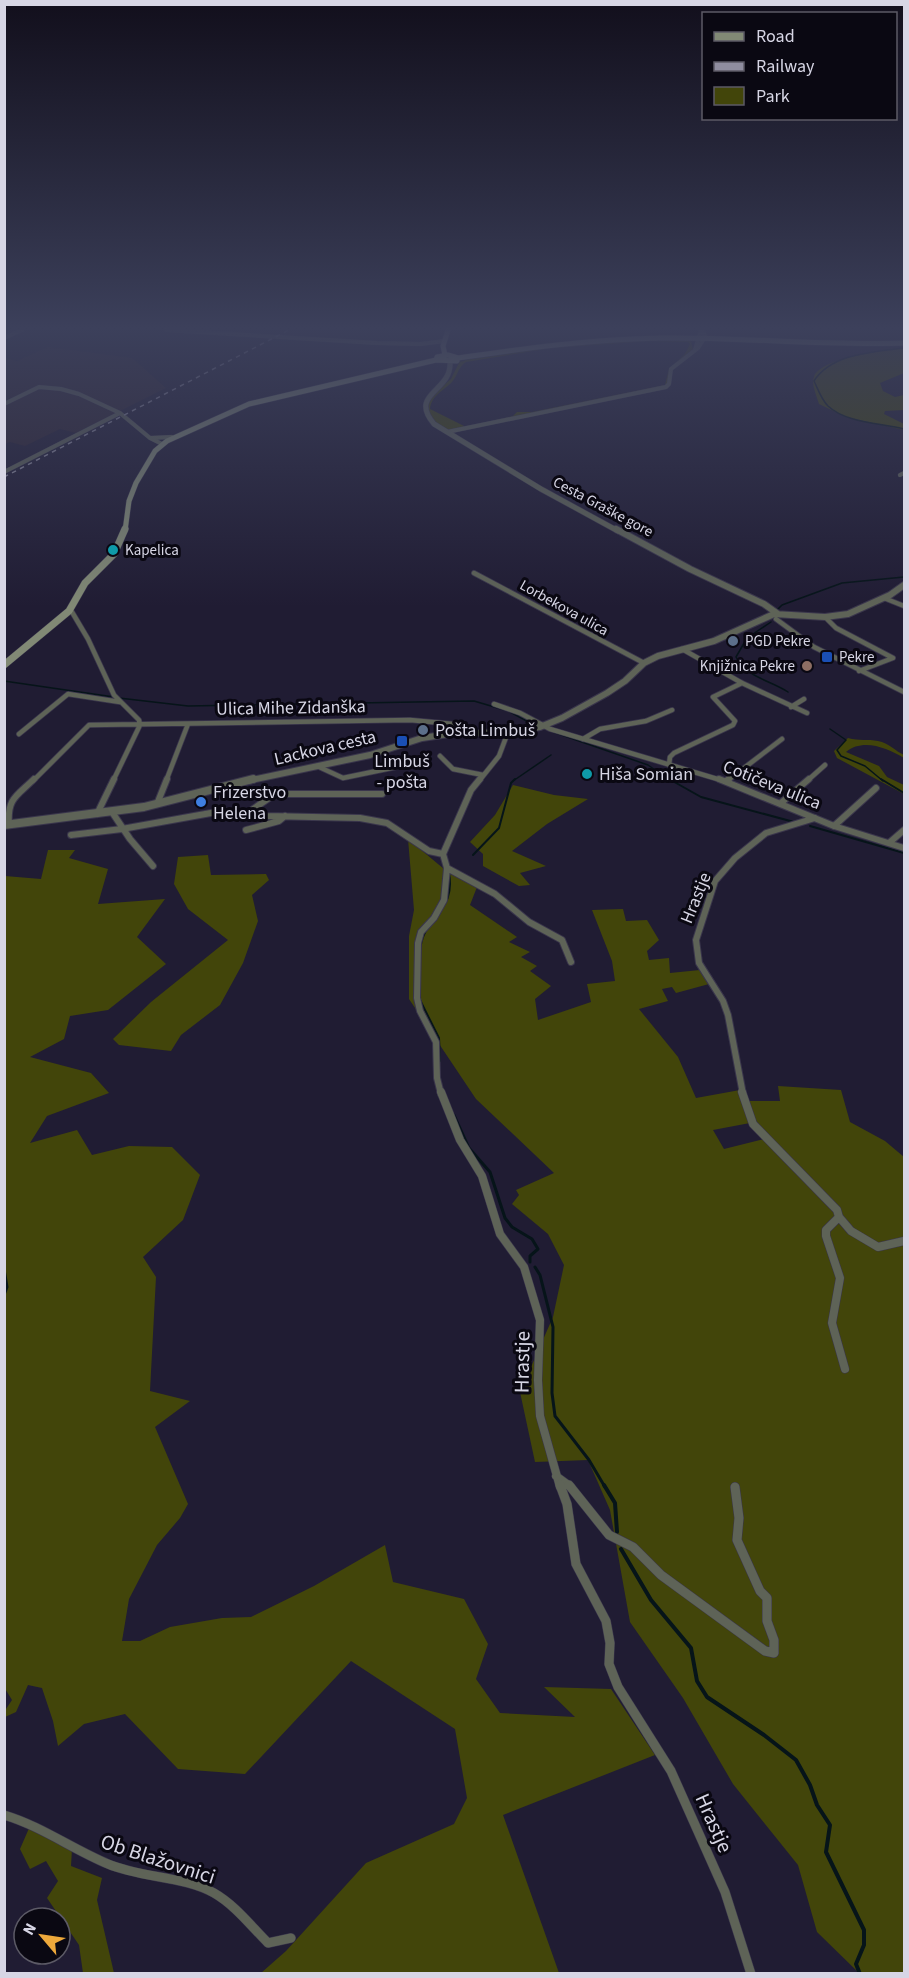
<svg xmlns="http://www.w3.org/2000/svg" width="909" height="1978" viewBox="0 0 909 1978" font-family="'Source Sans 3',sans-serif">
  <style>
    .industrial { fill: #2d2331 }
    .green { fill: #42450a; fill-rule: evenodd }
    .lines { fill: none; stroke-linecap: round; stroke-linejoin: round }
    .stream-far3 { stroke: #061419; stroke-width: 1.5 }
    .stream-far2 { stroke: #061419; stroke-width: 2 }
    .stream-far1 { stroke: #061419; stroke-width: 3 }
    .stream { stroke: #061419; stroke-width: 4 }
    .minor-far4-casing { stroke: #3a364c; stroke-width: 4.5 }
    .minor-far3-casing { stroke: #3a364c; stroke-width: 6 }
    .minor-far2-casing { stroke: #3a364c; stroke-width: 8 }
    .minor-far1-casing { stroke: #3a364c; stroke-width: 9 }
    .minor-casing { stroke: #3a364c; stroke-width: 10 }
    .tertiary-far2-casing { stroke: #3a364c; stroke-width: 6 }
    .tertiary-far1-casing { stroke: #3a364c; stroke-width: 8 }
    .tertiary-casing { stroke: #3a364c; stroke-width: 10 }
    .secondary-far1-casing { stroke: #3a364c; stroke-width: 6 }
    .secondary-casing { stroke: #3a364c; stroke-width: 8 }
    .minor-far4 { stroke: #5e6357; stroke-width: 4 }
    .minor-far3 { stroke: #5e6357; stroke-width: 4.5 }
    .minor-far2 { stroke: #5e6357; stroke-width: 6 }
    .minor-far1 { stroke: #5e6357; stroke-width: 8 }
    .minor { stroke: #5e6357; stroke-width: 9 }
    .tertiary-far2 { stroke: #5e6357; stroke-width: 5 }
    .tertiary-far1 { stroke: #5e6357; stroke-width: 6 }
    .tertiary { stroke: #5e6357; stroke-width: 8 }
    .secondary-far1 { stroke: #818975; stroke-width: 5 }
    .secondary { stroke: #818975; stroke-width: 7 }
    .rail { stroke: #8f8d9f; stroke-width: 1.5; stroke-dasharray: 4.5 4.5; stroke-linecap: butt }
    .culture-dot { fill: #0f9aa8; stroke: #0a0812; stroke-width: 2 }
    .service-dot { fill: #5c6f8a; stroke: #0a0812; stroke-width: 2 }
    .transit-dot { fill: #1a4fb4; stroke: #0a0812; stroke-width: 2 }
    .education-dot { fill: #8d6e63; stroke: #0a0812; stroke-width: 2 }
    .shop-dot { fill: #3f7fe0; stroke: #0a0812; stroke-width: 2 }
    .labels { text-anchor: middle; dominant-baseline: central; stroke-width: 6; stroke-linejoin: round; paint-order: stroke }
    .far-street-label { font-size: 15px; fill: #d7d6e5; stroke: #0a0812 }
    .far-poi-label { font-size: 15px; fill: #d7d6e5; stroke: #0a0812; text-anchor: start }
    .street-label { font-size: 18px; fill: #d7d6e5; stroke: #0a0812 }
    .poi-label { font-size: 18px; fill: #d7d6e5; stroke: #0a0812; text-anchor: start }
    .near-street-label { font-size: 21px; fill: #d7d6e5; stroke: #0a0812 }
  </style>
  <rect width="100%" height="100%" fill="#201c33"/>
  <path class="industrial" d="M48,347L132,358L166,388L76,433L60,429L25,446L10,442L5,444V358L17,361Z"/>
  <path class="green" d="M687,340L691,341L693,350C680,360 667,365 668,384L662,388L545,410L455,430C439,430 430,419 427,405L433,394L451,379L459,363L455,364L464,360L461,362L468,359L588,342ZM651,341L688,342L690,344L685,354L669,369L665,385L532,412H517L513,416L466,427L430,409C431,396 443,391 452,382C458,375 458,367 466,362L551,348Z
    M904,348V373L880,383L883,391L895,397L904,395V410L885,411L884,414L904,424V430L846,417L819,404C817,396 811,385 814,377C819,358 887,350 904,348Z
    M848,738C859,741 868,739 878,741C889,743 895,751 904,755V758C887,748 863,738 846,752L879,766L887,777L904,785V794L837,758L834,751Z
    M513,785L554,795L588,799L547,824L512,851L546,866L520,873L530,885L519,886L483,866V854L470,842L495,815Z
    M408,839L444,869L477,887L470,905L517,937L509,942L530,952L521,957L537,966L530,971L551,986L535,999L538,1020L591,1002L587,984L615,981L612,961L592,910L623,909L626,921L647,920L659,940L647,951L649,960L669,958L670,973L700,970L709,984L676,993L672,987L662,989L668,1001L639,1009L678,1057L696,1098L740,1090L750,1123L713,1130L724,1149L768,1138L756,1124L748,1101H780L778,1086L841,1090L850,1122L885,1141L904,1157V1973H859L817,1932L798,1865L733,1784L683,1698L630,1622L610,1510L588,1460L535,1462L520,1392L553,1317L564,1265L548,1234L512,1204L519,1195L516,1190L554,1173L476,1099L409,999V936L414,910Z
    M48,850H75L69,858L108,869L98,904L165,899L137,937L166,964L108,1010L70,1016L64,1039L30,1057L91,1073L109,1093L47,1116L30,1143L77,1130L92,1155L129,1146L172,1147L200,1175L183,1220L143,1257L156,1277L150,1391L190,1401L155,1427L188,1504L180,1518L157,1545L129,1599L122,1641H140L170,1627L222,1618L251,1617L314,1586L385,1545L393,1582L464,1599L488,1644L476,1679L500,1713L575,1717L544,1687L611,1689L655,1755L503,1815L559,1973H261L286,1951L366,1863L454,1824L467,1798L455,1729L351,1661L245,1774L178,1769L125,1714L84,1724L58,1746L53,1721L42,1688L28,1685L16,1712L5,1717L4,1712L12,1700L4,1687L5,876L41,879Z
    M208,855L211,875L266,874L269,880L252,895L258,921L243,963L220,1005L181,1035L171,1051L119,1045L113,1039L151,1002L228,940L188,909L174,884L178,857Z
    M30,1826L72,1849L71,1866L102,1878L97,1900L114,1973H83L79,1945L47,1898L58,1881L46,1861L30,1869L20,1849Z"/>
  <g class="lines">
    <path class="stream-far3" d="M904,348C874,352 832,353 814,381C818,389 821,399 828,406C846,423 881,423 904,429
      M777,610L782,605L842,583L904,577
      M771,622L747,638L736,657C747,678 770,680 788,692
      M4,681L114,697
      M119,698L188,706L474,701L508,711L534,725
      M830,729L846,740L837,750L841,756L865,766L883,781
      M553,732L648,765L671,781
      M513,781L551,755"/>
    <path class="stream-far2" d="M669,779L701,797L794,822
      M881,779L904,793
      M810,826L904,853
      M473,855L499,828L511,783L515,779
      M420,994C420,977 417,953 423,937C433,910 455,908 449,873
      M420,1000L439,1038L440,1061"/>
    <path class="stream-far1" d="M454,1115L469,1148L490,1172L505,1218L512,1227L532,1239L538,1249L530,1256V1262
      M535,1267L540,1275L553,1327L552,1393L555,1416L589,1460L605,1487
      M4,1269L7,1287L4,1295"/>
    <path class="stream" d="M604,1485L615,1503L617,1532
      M621,1549L651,1600L691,1648L697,1681L707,1697L764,1735L796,1760L810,1785L817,1805L830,1825L826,1852L864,1930V1945L856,1964L860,1974"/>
    <defs>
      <path id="minor-far4" d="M166,330L377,343L420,344L445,341
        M4,338L22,330
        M695,350L701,330
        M4,404L39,387L61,389L79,394L120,413L150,438
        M447,432L666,387L669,384L671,369L698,348L705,337L703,330
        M162,444L150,438L172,437
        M4,472L120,413
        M900,475L904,473"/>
      <path id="minor-far3" d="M474,573L644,663
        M884,598L904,606
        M69,611L72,612L88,639L114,695L139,720L140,725
        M825,617L836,628L893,658L859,671
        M776,619L814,647L904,692
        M682,649L742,683L807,713
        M494,704L520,713L550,729L724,781
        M791,707L804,699
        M19,734L68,694L120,702
        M583,739L600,729L646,721L672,710
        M440,756L453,769L483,775
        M669,765L670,757L674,753L733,725L735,721L713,697L742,683
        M317,766L343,778L406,765
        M33,781L89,725L410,720L453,724L477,733
        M113,781L140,725
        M166,781L188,724
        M479,781L499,756L508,732
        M727,781L782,739
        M807,781L825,765"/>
      <path id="minor-far2" d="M719,779L834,826L904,848
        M726,781L729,779
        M781,803L809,779
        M157,804L167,779
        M112,812L130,839L153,866
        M97,814L114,779
        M246,814L272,796L280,794H382
        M9,824C7,798 17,796 34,779
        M834,826L876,788
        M246,830L279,821L285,816
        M71,835L122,829L222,811L266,816L360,818L387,823L429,851L443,854
        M889,843L904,830
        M447,868L495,894L529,922L562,940L571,962
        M441,1094L437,1078L436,1042L420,1011L417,998L418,943L421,932L434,918L444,900L447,868L443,854L471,790L480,779
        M743,1094L728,1015L723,1001L699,963L696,940L715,881L735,858L766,833L815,818"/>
      <path id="minor-far1" d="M441,1092L460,1140L482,1176L500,1234L524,1267L540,1320L538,1380L540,1416L560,1487
        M742,1092L753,1124L837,1210L839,1217L826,1230V1236L840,1278L832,1323L845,1369
        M839,1217L851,1231L878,1247L904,1241
        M556,1476L571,1487"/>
      <path id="minor" d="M560,1485L567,1504L576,1564L606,1621L610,1643L609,1664L618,1687L671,1771L725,1892L751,1974
        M569,1485L609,1535L633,1547L661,1575L765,1651L774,1653V1640L767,1621V1598L760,1591L737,1540L739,1518L735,1487
        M4,1815C41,1826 72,1849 108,1864C141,1878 184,1876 214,1893C235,1905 251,1926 268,1943L291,1938"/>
      <path id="tertiary-far2" d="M450,362C452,392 408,393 434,424L541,489L618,531"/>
      <path id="tertiary-far1" d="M616,529L690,569L764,604L778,614
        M247,781L370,755L422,738L449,734L508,732L540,727L562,718L607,693L625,681L644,663L658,656L714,641L774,614L825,617L848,614L890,595L904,585"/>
      <path id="tertiary" d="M4,825L144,807L253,779"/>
      <path id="secondary-far1" d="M445,355L443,346L448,330
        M436,360L457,361L458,358
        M125,531L129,501L136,483L155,451L167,441L249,404L436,360L437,357L448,355L458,358C526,348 594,339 662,338C743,337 823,346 904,343"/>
      <path id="secondary" d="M4,665L69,611L85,583L114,554L125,529"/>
    </defs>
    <use href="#minor-far4" class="minor-far4-casing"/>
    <use href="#minor-far3" class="minor-far3-casing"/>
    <use href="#minor-far2" class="minor-far2-casing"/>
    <use href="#minor-far1" class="minor-far1-casing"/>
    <use href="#minor" class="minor-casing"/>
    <use href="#tertiary-far2" class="tertiary-far2-casing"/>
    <use href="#tertiary-far1" class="tertiary-far1-casing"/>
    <use href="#tertiary" class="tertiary-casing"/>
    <use href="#secondary-far1" class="secondary-far1-casing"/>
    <use href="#secondary" class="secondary-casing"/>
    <use href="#minor-far4" class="minor-far4"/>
    <use href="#minor-far3" class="minor-far3"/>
    <use href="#minor-far2" class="minor-far2"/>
    <use href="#minor-far1" class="minor-far1"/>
    <use href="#minor" class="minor"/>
    <use href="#tertiary-far2" class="tertiary-far2"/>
    <use href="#tertiary-far1" class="tertiary-far1"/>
    <use href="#tertiary" class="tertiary"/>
    <use href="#secondary-far1" class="secondary-far1"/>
    <use href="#secondary" class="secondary"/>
    <path class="rail" d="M4,477L289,330"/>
  </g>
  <linearGradient id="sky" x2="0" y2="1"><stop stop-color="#120f1c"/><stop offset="0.54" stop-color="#3c405b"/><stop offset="1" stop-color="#3c405b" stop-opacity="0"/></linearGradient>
  <rect width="909" height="607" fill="url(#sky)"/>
  <g class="culture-dot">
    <circle cx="113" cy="550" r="6"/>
    <circle cx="587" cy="774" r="6"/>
  </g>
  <g class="service-dot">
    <circle cx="733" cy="641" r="6"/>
    <circle cx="423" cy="730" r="6"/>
  </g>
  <g class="transit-dot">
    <rect x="821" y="651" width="12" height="12" rx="3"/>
    <rect x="396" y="735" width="12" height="12" rx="3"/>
  </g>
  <circle class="education-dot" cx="807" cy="666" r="6"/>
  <circle class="shop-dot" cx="201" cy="802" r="6"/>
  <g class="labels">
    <g class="far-street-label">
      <text transform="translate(603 507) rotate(28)">Cesta Graške gore</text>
      <text transform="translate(564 608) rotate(29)">Lorbekova ulica</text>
    </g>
    <g class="far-poi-label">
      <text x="125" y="550">Kapelica</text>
      <text x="745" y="641">PGD Pekre</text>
      <text x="839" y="657">Pekre</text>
      <text x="795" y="666" text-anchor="end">Knjižnica Pekre</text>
    </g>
    <g class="street-label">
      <text transform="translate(291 708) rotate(-1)">Ulica Mihe Zidanška</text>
      <text transform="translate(325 748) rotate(-13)">Lackova cesta</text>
      <text transform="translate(772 785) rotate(22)">Cotičeva ulica</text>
      <text transform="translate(696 898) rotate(-68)">Hrastje</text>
    </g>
    <g class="poi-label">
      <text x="435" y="730">Pošta Limbuš</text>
      <text x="402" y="761" text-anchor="middle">Limbuš<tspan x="402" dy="21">- pošta</tspan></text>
      <text x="599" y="774">Hiša Somian</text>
      <text x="213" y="792">Frizerstvo<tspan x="213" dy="21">Helena</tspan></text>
    </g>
    <g class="near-street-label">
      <text transform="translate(522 1362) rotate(-89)">Hrastje</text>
      <text transform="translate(714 1823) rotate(66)">Hrastje</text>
      <text transform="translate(158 1859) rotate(18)">Ob Blažovnici</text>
    </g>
  </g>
  <rect width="909" height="1978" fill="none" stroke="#d7d6e5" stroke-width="12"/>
  <rect x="702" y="12" width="195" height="108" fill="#0a0812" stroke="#5c5a66" stroke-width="1.5"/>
  <rect x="714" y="32" width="30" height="9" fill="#818975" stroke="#5c5a66" stroke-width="1.5"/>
  <text x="756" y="42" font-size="18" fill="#d7d6e5">Road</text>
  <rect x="714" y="62" width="30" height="9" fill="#8f8d9f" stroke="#5c5a66" stroke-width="1.5"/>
  <text x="756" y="72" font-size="18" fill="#d7d6e5">Railway</text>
  <rect x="714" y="87" width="30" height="18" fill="#42450a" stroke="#5c5a66" stroke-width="1.5"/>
  <text x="756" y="102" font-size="18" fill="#d7d6e5">Park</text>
  <g transform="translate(42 1936) rotate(299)"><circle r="28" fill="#0a0812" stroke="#5c5a66" stroke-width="1.5"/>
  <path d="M0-4.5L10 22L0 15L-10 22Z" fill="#eda83b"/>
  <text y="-9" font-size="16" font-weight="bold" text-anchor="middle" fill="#d7d6e5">N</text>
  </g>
</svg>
